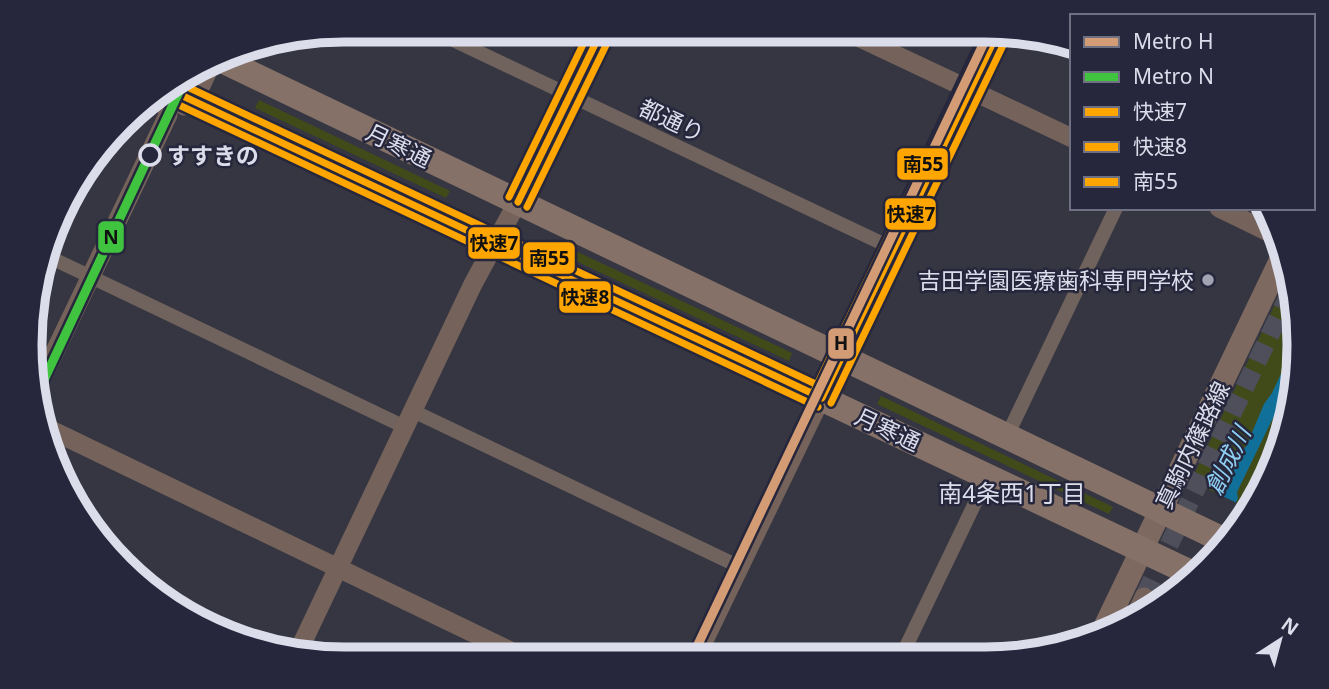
<svg xmlns="http://www.w3.org/2000/svg" width="1329" height="689" viewBox="0 0 1329 689" font-family="'Noto Sans','Noto Sans JP',sans-serif">
  <style>
    .green { fill: #414b19 }
    .water { fill: #117099 }
    .pier { fill: #353641 }
    .lines { fill: none; stroke-linecap: round; stroke-linejoin: round }
    .secondary-tunnel { stroke: #4e4f5a; stroke-width: 19; stroke-dasharray: 19 10; stroke-linecap: butt }
    .street { stroke: #70625c; stroke-width: 14 }
    .secondary { stroke: #75635b; stroke-width: 19 }
    .primary { stroke: #7d695f; stroke-width: 23 }
    .highway { stroke: #857167; stroke-width: 26 }
    .bus-1-casing { stroke: #26273c; stroke-width: 12 }
    .bus-2-casing { stroke: #26273c; stroke-width: 12 }
    .bus-3-casing { stroke: #26273c; stroke-width: 12 }
    .bus-1 { stroke: #ffa500; stroke-width: 7 }
    .bus-2 { stroke: #ffa500; stroke-width: 7 }
    .bus-3 { stroke: #ffa500; stroke-width: 7 }
    .metro-1-casing { stroke: #26273c; stroke-width: 14 }
    .metro-2-casing { stroke: #26273c; stroke-width: 14 }
    .metro-1 { stroke: #d39c74; stroke-width: 9 }
    .metro-2 { stroke: #40c440; stroke-width: 9 }
    .stop-dot { fill: #26273c; stroke: #dcddeb; stroke-width: 3.5 }
    .poi-dot { fill: #a2a3b0; stroke: #26273c; stroke-width: 2.5 }
    .labels { text-anchor: middle; dominant-baseline: central; stroke-width: 5; stroke-linejoin: round; paint-order: stroke }
    .street-label { font-size: 23px; fill: #dcddeb; stroke: #26273c }
    .stop-label { font-size: 23px; font-weight: bold; fill: #dcddeb; stroke: #26273c; text-anchor: start }
    .poi-label { font-size: 23px; fill: #dcddeb; stroke: #26273c; text-anchor: end }
    .water-label { font-size: 24px; font-style: italic; fill: #8fcff4; stroke: #26273c }
    .neighbourhood-label { font-size: 24px; fill: #dcddeb; stroke: #26273c }
    .rim { fill: none; stroke: #dcddeb; stroke-width: 9 }
    .line-badge { stroke: #26273c; stroke-width: 2.5 }
    .pale-badge-label { font-size: 19px; text-anchor: middle; font-weight: bold; fill: #111 }
  </style>
  <rect width="100%" height="100%" fill="#353641"/>
  <path class="green" d="M259,100L450,191L446,198L255,108Z
    M565,246L792,353L789,361L561,254Z
    M1287,279L1299,365L1267,483L1247,508L1191,481Z
    M881,396L1113,507L1109,514L877,404Z"/>
  <path class="water" d="M1296,342L1298,362L1290,378L1291,381L1237,492L1238,498C1221,533 1200,580 1164,601L1220,488L1224,485L1241,449L1246,447L1264,404L1272,393Z"/>
  <path class="pier" d="M1216,493L1237,503L1219,541L1176,594L1162,602Z"/>
  <g class="lines">
    <path class="secondary-tunnel" d="M1144,597L1289,295"/>
    <path class="street" d="M432,30L894,249
      M47,256L405,427
      M413,411L740,567
      M1007,436L1116,208
      M901,657L988,476"/>
    <path class="secondary" d="M843,30L1072,138
      M184,106L194,101L211,64
      M1219,208L1279,237
      M35,393L168,115L163,90
      M45,427L525,658
      M1134,618L1144,597
      M298,652L473,284L536,168L602,30
      M696,657L999,30"/>
    <path class="primary" d="M1100,637L1284,253"/>
    <path class="highway" d="M220,59L1221,539
      M166,88L1193,574"/>
    <defs>
      <path id="bus-1" d="M166,88L822,398
        M518,202L602,30
        M822,398L999,30"/>
      <path id="bus-2" d="M162,97L818,407
        M527,207L611,35
        M831,403L1008,35"/>
      <path id="bus-3" d="M177,82L826,389
        M509,197L590,30
        M813,393L987,30"/>
    </defs>
    <use href="#bus-1" class="bus-1-casing"/>
    <use href="#bus-2" class="bus-2-casing"/>
    <use href="#bus-3" class="bus-3-casing"/>
    <use href="#bus-1" class="bus-1"/>
    <use href="#bus-2" class="bus-2"/>
    <use href="#bus-3" class="bus-3"/>
    <defs>
      <path id="metro-1" d="M692,657L990,30"/>
      <path id="metro-2" d="M36,397L186,77"/>
    </defs>
    <use href="#metro-1" class="metro-1-casing"/>
    <use href="#metro-2" class="metro-2-casing"/>
    <use href="#metro-1" class="metro-1"/>
    <use href="#metro-2" class="metro-2"/>
  </g>
  <circle class="stop-dot" cx="150" cy="155" r="10"/>
  <circle class="poi-dot" cx="1208" cy="280" r="7"/>
  <g class="labels">
    <g class="street-label">
      <text transform="translate(672 120) rotate(25)">都通り</text>
      <text transform="translate(399 145) rotate(26)">月寒通</text>
      <text transform="translate(888 429) rotate(25)">月寒通</text>
      <text transform="translate(1192 445) rotate(-64)">真駒内篠路線</text>
    </g>
    <g class="stop-label">
      <text x="167" y="155">すすきの</text>
    </g>
    <g class="poi-label">
      <text x="1194" y="280">吉田学園医療歯科専門学校</text>
    </g>
    <g class="water-label">
      <text transform="translate(1227 460) rotate(-64)">創成川</text>
    </g>
    <g class="neighbourhood-label">
      <text x="1012" y="492">南4条西1丁目</text>
    </g>
  </g>
  <path d="M0 0H1329V689H0ZM344 42H985A302 302 0 0 1 1287 344V345A302 302 0 0 1 985 647H344A302 302 0 0 1 42 345V344A302 302 0 0 1 344 42Z" fill="#26273c" fill-rule="evenodd"/>
  <path class="rim" d="M344 42H985A302 302 0 0 1 1287 344V345A302 302 0 0 1 985 647H344A302 302 0 0 1 42 345V344A302 302 0 0 1 344 42Z"/>
  <g class="line-badge">
    <rect x="896" y="147" width="53" height="34" rx="7" fill="#ffa500"/>
    <rect x="884" y="197" width="53" height="34" rx="7" fill="#ffa500"/>
    <rect x="97" y="220" width="28" height="34" rx="7" fill="#40c440"/>
    <rect x="467" y="226" width="54" height="34" rx="7" fill="#ffa500"/>
    <rect x="522" y="241" width="54" height="34" rx="7" fill="#ffa500"/>
    <rect x="558" y="280" width="54" height="34" rx="7" fill="#ffa500"/>
    <rect x="827" y="327" width="28" height="33" rx="7" fill="#d39c74"/>
  </g>
  <g class="pale-badge-label">
    <text x="923" y="171">南55</text>
    <text x="911" y="221">快速7</text>
    <text x="111" y="244">N</text>
    <text x="494" y="250">快速7</text>
    <text x="549" y="265">南55</text>
    <text x="585" y="304">快速8</text>
    <text x="841" y="350">H</text>
  </g>
  <rect x="1070" y="14" width="245" height="196" fill="#26273c" stroke="#6f7082" stroke-width="2"/>
  <rect x="1084" y="37" width="35" height="10" fill="#d39c74" stroke="#6f7082" stroke-width="2"/>
  <text x="1133" y="49" font-size="21" fill="#dcddeb">Metro H</text>
  <rect x="1084" y="72" width="35" height="10" fill="#40c440" stroke="#6f7082" stroke-width="2"/>
  <text x="1133" y="84" font-size="21" fill="#dcddeb">Metro N</text>
  <rect x="1084" y="107" width="35" height="10" fill="#ffa500" stroke="#6f7082" stroke-width="2"/>
  <text x="1133" y="119" font-size="21" fill="#dcddeb">快速7</text>
  <rect x="1084" y="142" width="35" height="10" fill="#ffa500" stroke="#6f7082" stroke-width="2"/>
  <text x="1133" y="154" font-size="21" fill="#dcddeb">快速8</text>
  <rect x="1084" y="177" width="35" height="10" fill="#ffa500" stroke="#6f7082" stroke-width="2"/>
  <text x="1133" y="189" font-size="21" fill="#dcddeb">南55</text>
  <g transform="translate(1280 640) rotate(36)" stroke="#26273c" stroke-width="5" paint-order="stroke">
  <path d="M0-5L12 26L0 18L-12 26Z" fill="#dcddeb"/>
  <text y="-10" font-size="19" font-weight="bold" text-anchor="middle" fill="#dcddeb">N</text>
  </g>
</svg>
